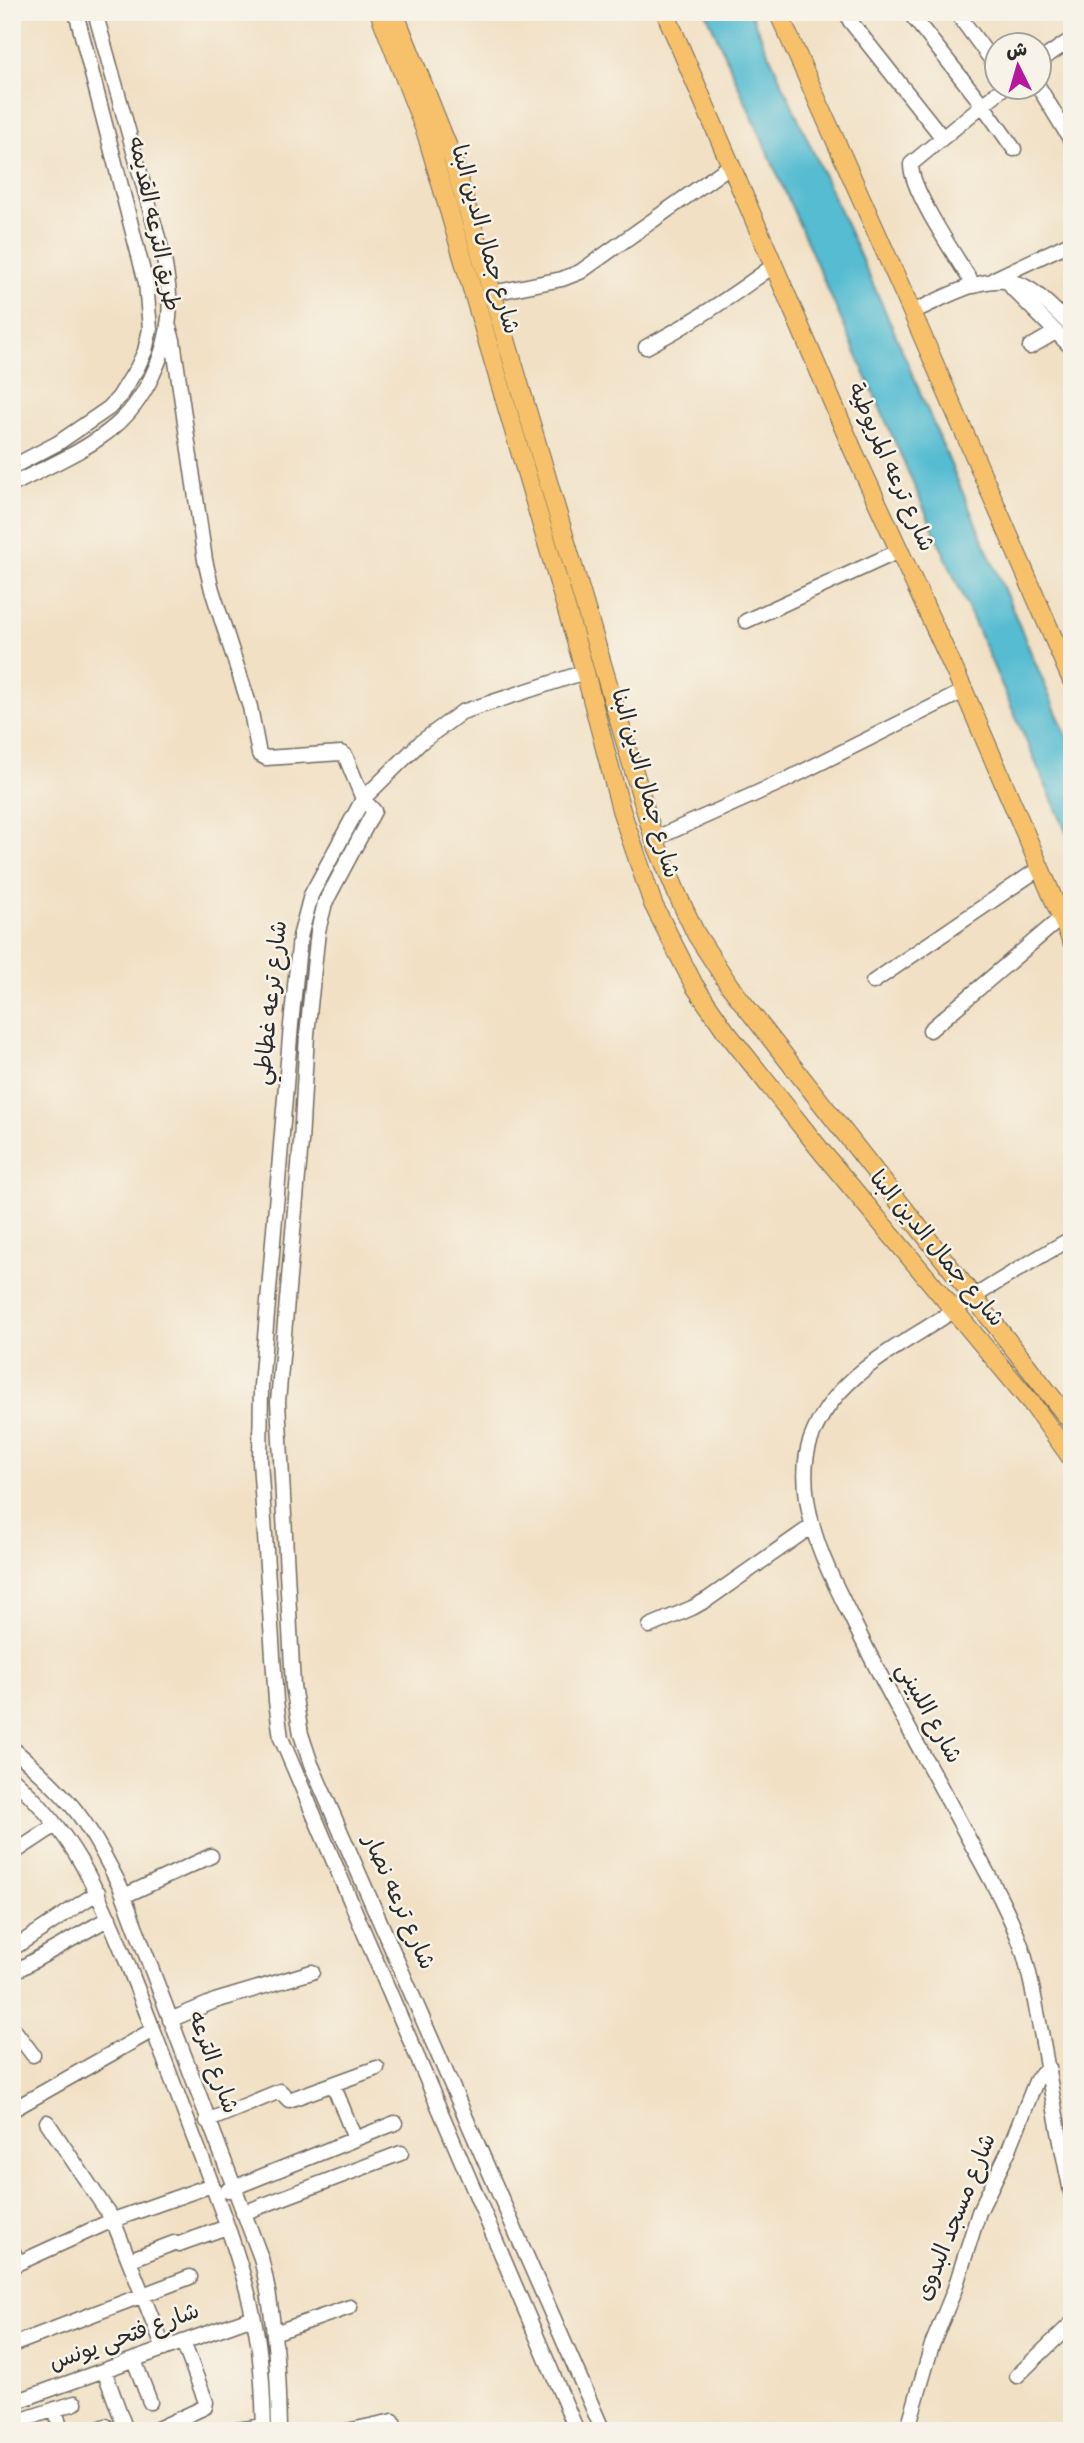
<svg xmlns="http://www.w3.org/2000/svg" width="1084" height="2443" viewBox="0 0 1084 2443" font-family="Dekko,'Playpen Sans Arabic',sans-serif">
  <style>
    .water { fill: #54bcd1; stroke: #40747e; stroke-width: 2 }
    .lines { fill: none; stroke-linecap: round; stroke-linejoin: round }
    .minor-casing { stroke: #706a61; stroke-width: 17 }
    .major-casing { stroke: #706a61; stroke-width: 20 }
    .minor { stroke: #fff; stroke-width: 14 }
    .major { stroke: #f6c16b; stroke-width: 18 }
    .labels { text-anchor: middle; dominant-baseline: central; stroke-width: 5; stroke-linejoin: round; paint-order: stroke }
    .street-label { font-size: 23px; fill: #2b2b2b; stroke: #f7f3e8 }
  </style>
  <rect width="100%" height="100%" fill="#f7f3e8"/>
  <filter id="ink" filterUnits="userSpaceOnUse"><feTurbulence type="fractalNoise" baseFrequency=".0143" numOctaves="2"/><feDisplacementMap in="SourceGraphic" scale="14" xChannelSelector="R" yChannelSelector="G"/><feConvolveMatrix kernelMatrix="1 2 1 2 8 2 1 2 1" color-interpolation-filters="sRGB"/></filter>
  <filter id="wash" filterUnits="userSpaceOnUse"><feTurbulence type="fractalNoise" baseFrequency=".00686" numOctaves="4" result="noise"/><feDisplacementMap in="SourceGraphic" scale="28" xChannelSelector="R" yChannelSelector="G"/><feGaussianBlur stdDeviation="1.57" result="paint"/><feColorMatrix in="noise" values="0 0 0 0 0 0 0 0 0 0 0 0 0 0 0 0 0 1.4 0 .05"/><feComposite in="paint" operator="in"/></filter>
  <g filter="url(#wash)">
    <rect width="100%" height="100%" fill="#f1e0c4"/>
    <path class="water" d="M706,12H750L890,322L1072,749V845Z"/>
  </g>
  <g filter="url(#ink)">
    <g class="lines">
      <defs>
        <path id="minor" d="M909,12L982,104L1014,149
          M956,12L996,66
          M850,21L942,137
          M1038,62L1072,39
          M1038,86L1072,142
          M994,279L1072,242
          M1007,280L1013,289L1072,348
          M974,286C959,261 910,190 911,164L1003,88
          M492,293L562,279L580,272L731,165
          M912,312C948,297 994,265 1031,290C1046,300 1059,315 1072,327
          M168,324L173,340L205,560L212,590L250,707L259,754L266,758L341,753L345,755L363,799L374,811L325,903L318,931L307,1034L301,1142L278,1402L293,1686L301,1734L311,1764L603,2431
          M646,347C692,323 733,296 774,265
          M1030,347L1056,332
          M12,467L58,443L109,408L119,397L137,368L145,351L150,329L146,283L76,12
          M12,485C46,467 86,451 115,426C144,402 166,355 169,318C171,298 167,278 164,259L95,12
          M746,621L899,551
          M654,839L786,780L964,691
          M873,982L1040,868
          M930,1030L1061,918
          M1072,1238C1032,1261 992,1284 954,1310C901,1347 835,1373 811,1439C801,1466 805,1496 812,1524C821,1559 839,1592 855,1625C889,1696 929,1764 966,1834C986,1871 1008,1908 1022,1948C1031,1975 1035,2004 1041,2032C1051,2087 1060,2142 1072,2196
          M650,1626L692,1608L708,1599L812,1526
          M12,1748C33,1766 54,1785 72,1806C92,1830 106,1859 120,1886L261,2258C275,2315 278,2372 279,2431
          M12,1778C72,1831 97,1888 126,1960C146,2010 164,2059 183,2109C210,2181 242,2254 256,2330C262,2363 263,2398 264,2431
          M12,1854L56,1825
          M124,1896L211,1856
          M12,1949L98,1892
          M21,1968L109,1918
          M170,2020L215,2001L312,1972
          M12,2027L33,2055
          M333,2084L355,2139
          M12,2110L153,2030
          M207,2121L280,2091L289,2100L377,2068
          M47,2122L113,2220L164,2349
          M228,2190L395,2123
          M243,2213L401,2153
          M179,2244L227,2227
          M12,2249L18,2263
          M129,2260L174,2243
          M12,2266L113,2220L212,2185
          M274,2333L350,2307
          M12,2345L190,2277
          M134,2360L150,2402
          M104,2370L124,2425
          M1017,2376L1072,2323
          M12,2403L253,2317
          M55,2409L61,2431
          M12,2423L75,2403
          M94,2431L106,2426
          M153,2431L205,2407L206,2402L183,2342
          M231,2431L264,2426
          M347,2431L393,2421
          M577,2431L281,1738L276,1701L260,1461L261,1386L291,1025L300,937L311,895L363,799L421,742L462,712L585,672
          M907,2431L932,2345L954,2291L979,2212L1008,2152L1036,2081L1042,2073L1049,2068"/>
        <path id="major" d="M379,12L426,133L585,672L621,810L653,904L694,985L725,1030L822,1152L1033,1405L1072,1459
          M394,12L452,157L654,839L678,896L696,934L729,985L1072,1423
          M665,12L853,450L964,691L1072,942
          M778,12L912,312L1072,681"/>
      </defs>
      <use href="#minor" class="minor-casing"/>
      <use href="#major" class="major-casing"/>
      <use href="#minor" class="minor"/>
      <use href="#major" class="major"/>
    </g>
  </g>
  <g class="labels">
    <g class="street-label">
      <text transform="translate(152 224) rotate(78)">طريق الترعه القديمه</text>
      <text transform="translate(483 240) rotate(74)">شارع جمال الدين البنا</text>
      <text transform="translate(889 468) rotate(66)">شارع ترعه المريوطية</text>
      <text transform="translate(643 784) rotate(74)">شارع جمال الدين البنا</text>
      <text transform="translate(273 1003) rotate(-84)">شارع ترعه غطاطي</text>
      <text transform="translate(935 1250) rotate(50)">شارع جمال الدين البنا</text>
      <text transform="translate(927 1714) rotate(61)">شارع اللبيني</text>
      <text transform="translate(397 1903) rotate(66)">شارع ترعه نصار</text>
      <text transform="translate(211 2063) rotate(70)">شارع الترعه</text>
      <text transform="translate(958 2218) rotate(-68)">شارع مسجد البدوى</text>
      <text transform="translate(125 2339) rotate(-20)">شارع فتحى يونس</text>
    </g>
  </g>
  <rect width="1084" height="2443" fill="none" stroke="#f7f3e8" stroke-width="42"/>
  <g transform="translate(1018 66) rotate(355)"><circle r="33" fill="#f7f3e8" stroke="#a5a39c" stroke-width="2"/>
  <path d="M0-5L12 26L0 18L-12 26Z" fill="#b5179e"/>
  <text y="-10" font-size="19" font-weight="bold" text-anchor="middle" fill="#2b2b2b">ش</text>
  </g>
</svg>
